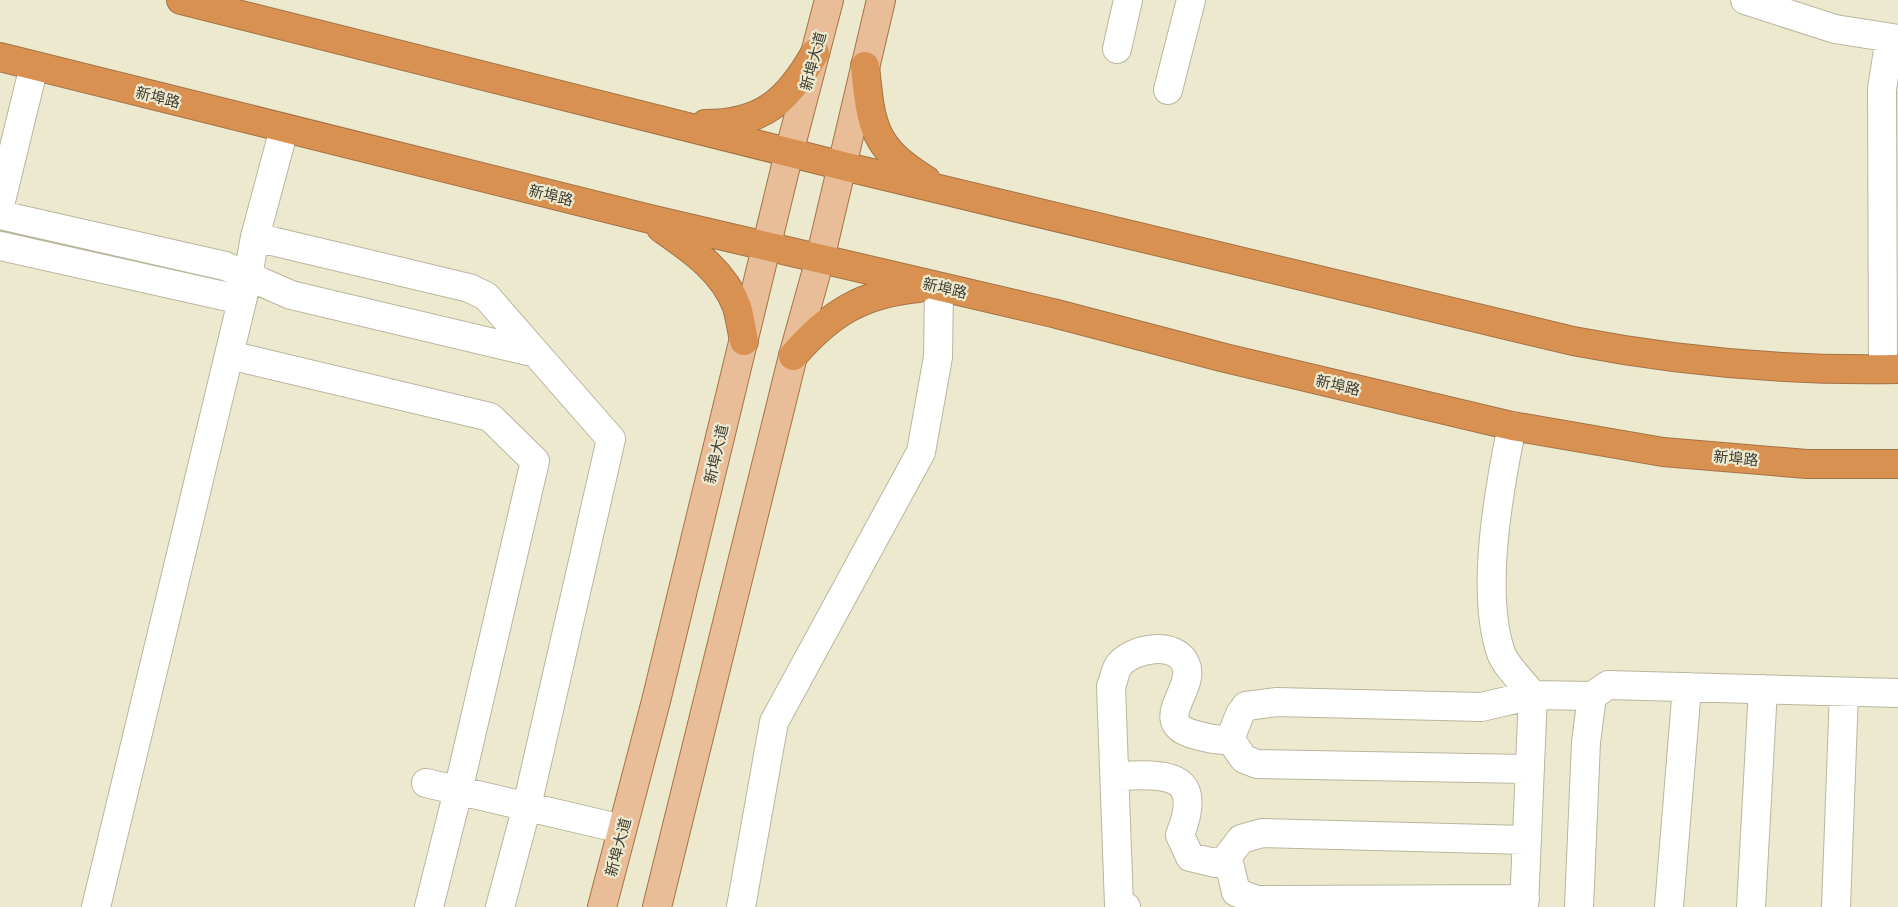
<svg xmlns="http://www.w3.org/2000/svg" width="1898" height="907" viewBox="0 0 1898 907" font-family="Lora,'Noto Sans SC',serif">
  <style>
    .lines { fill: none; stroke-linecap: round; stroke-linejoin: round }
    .street-casing { stroke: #bab69d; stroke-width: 30 }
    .primary-casing { stroke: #a37446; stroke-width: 30 }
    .highway-casing { stroke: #a37446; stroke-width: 30 }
    .street { stroke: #fff; stroke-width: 28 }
    .primary { stroke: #e8bd97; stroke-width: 28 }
    .highway { stroke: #d99151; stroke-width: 28 }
    .labels { text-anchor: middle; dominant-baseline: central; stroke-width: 4.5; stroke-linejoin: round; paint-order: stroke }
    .street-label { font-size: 15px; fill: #3f3d33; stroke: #ede9cf }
  </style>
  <rect width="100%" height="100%" fill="#ede9cf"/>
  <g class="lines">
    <defs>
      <path id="street" d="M1745,0L1835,29L1898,39
        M1117,49L1128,0
        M1168,90L1191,0
        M0,205L34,66
        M0,215L225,266L291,295L536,353
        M255,237L469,288L486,296L611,439L527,806L500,907
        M0,246L242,300
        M229,355L490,417L535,461L458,791L429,907
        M1883,369L1882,89L1890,38
        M1512,426C1499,489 1480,592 1501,653C1505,665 1525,685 1533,695L1524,907
        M1230,739L1244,759L1257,764L1530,769
        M1115,776C1165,774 1205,771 1180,835L1190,857L1215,863L1225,860L1241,839L1262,833L1527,840
        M426,783L622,829
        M1225,860L1230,867L1236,892L1256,900L1525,899
        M96,907L248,276L255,237L284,129
        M741,907L774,722L921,452L938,357L939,287
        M1126,907L1119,905L1111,686C1114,680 1115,670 1119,665C1133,648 1176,640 1186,665C1196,690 1148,723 1196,735C1208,738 1217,741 1230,739L1240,714L1246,706L1277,702L1481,707L1533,695L1592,696
        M1579,907L1586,742L1592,696L1608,685L1898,693
        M1669,907L1687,687
        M1751,907L1763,689
        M1836,907L1844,692"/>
      <path id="primary" d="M602,907L656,701L789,153L829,0
        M657,907L793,356L820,259L881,0"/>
      <path id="highway" d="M181,0L843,166L1573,341C1681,362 1788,371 1898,369
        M0,57L650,219L1053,313L1225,358L1512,426L1663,452L1807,464H1898
        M865,66C871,125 872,147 926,180
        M705,124C762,124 788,101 815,53
        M661,228C691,249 724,271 737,307C740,318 742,330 744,341
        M793,356C830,313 863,293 919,288"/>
    </defs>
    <use href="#street" class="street-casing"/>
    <use href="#primary" class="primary-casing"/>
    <use href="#highway" class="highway-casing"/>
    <use href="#street" class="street"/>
    <use href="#primary" class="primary"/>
    <use href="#highway" class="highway"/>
  </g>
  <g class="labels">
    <g class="street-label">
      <text transform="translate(813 61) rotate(-75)">新埠大道</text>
      <text transform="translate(158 97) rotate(14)">新埠路</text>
      <text transform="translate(551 195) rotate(14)">新埠路</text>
      <text transform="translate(945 288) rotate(13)">新埠路</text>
      <text transform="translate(1338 385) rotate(13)">新埠路</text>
      <text transform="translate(716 454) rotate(-77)">新埠大道</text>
      <text transform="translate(1736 458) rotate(5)">新埠路</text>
      <text transform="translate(618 847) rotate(-75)">新埠大道</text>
    </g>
  </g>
</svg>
